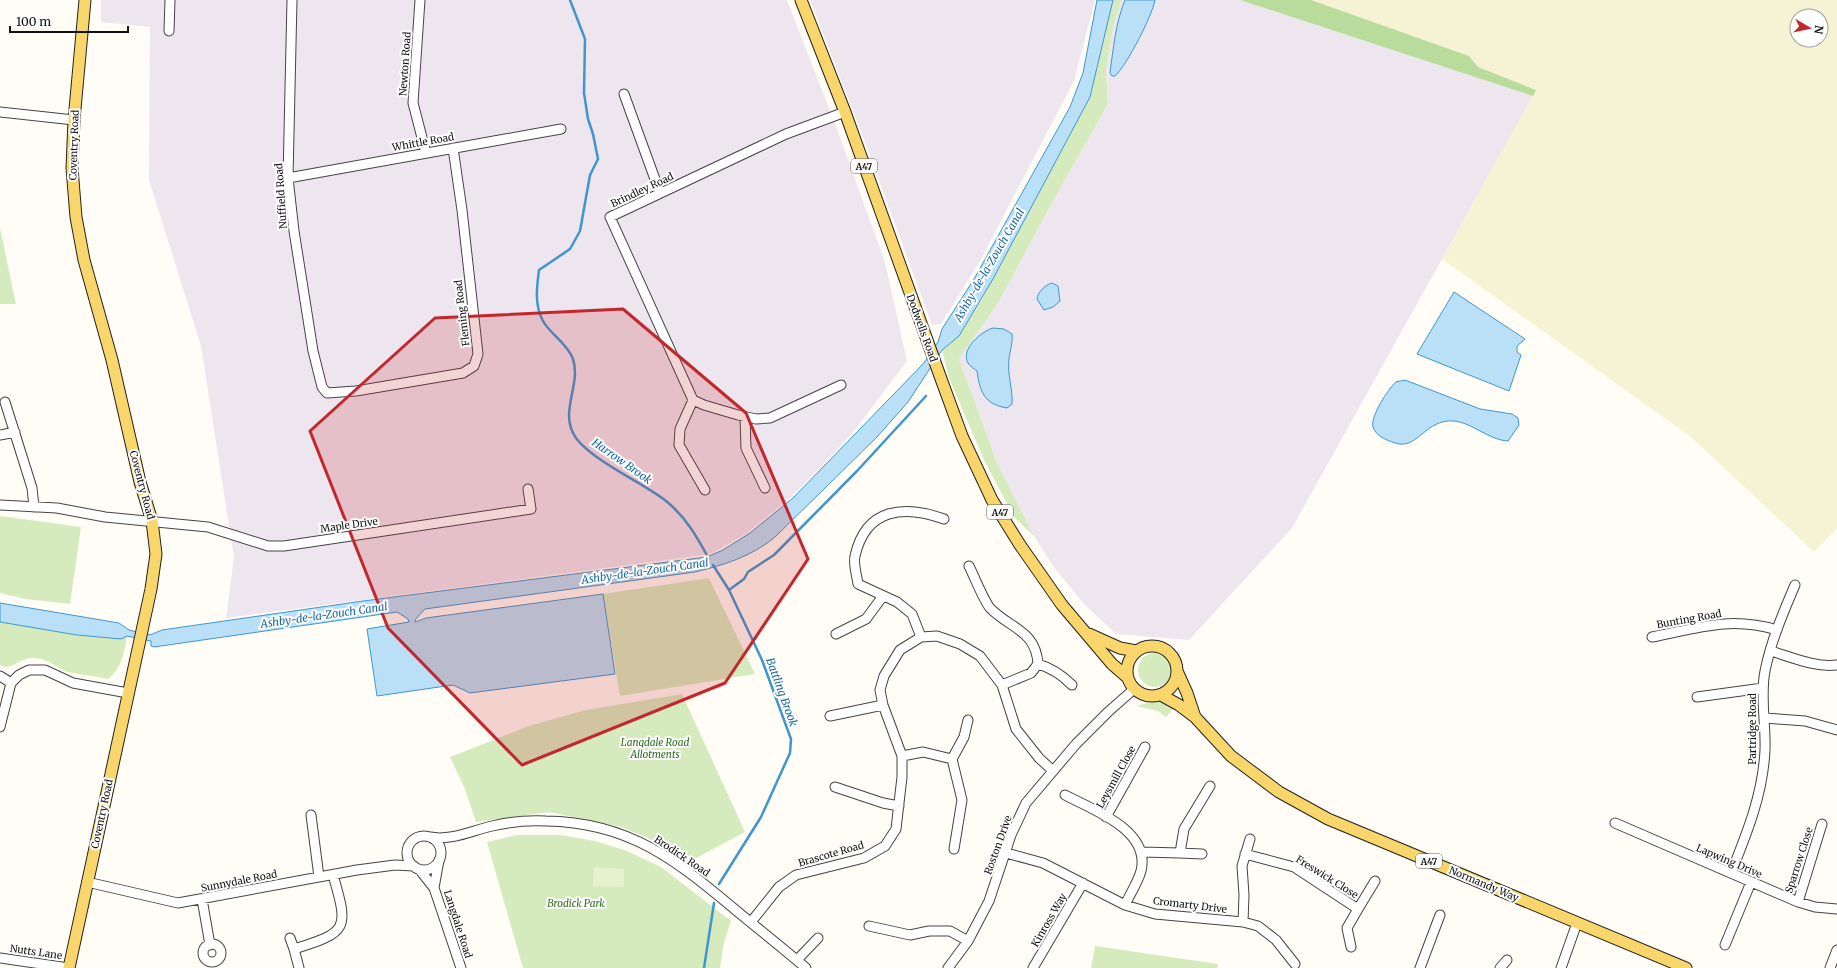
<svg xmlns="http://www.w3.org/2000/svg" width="1837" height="968" viewBox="0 0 1837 968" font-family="Merriweather,serif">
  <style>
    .industrial { fill: #eee6ef }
    .farmland { fill: #f6f3d4; fill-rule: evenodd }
    .green { fill: #d5ebbd }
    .forest { fill: #b9dc9c }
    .pitch { fill: #e6f2cf }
    .water { fill: #b9e0f7; stroke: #3f96cf }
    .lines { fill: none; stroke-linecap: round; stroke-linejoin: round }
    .stream { stroke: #3f96cf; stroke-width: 2.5 }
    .minor-casing { stroke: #444; stroke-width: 11 }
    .major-casing { stroke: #222; stroke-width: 13 }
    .minor { stroke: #fff; stroke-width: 9 }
    .major { stroke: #f9d66b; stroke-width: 11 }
    .marked { fill: #c4262e; fill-opacity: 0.2; stroke: #c4262e; stroke-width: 3; stroke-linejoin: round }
    .labels { text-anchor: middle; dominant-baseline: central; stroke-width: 4; stroke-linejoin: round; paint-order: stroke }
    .shield { fill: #fff; stroke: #585858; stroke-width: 1 }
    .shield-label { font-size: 9px; font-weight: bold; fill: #111 }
    .street-label { font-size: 10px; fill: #111; stroke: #fff }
    .park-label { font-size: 10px; font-style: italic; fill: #2f6b1f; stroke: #fff }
    .water-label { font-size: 11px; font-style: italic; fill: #1768a6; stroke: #fff }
  </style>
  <rect width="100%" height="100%" fill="#fffdf5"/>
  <path class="industrial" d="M101,0H787L836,126L885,262L907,361L854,431L816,472L790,498L747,533L710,554L226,618L234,558L201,346L149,180L150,27L101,22Z
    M810,0H1095L1074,81L980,261L941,324L932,325L862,134Z
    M1122,0H1240L1533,96L1292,528L1189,640L1116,634L1084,604L1053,566L1034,536L997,463L959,359L998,303L1053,201L1108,104L1106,70L1114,23Z"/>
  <path class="farmland" d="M1311,0H1837V528L1814,552L1691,437L1442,259L1536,90L1478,67L1469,56ZM1797,16H1821V40H1797Z"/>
  <path class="green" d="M1113,0H1122L1114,23L1106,70L1108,104L1053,201L998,303L959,359L997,463L1034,536L1014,517L984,460L949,378L942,350L959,336L983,297L1090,97Z
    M0,228L16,304H0Z
    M0,516L81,527L70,604L25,599L0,593Z
    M709,578L755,674L620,696L603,594Z
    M0,622C22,625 112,644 127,636C124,653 122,668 108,679C95,676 81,675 68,672C54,667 49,658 31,658C19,659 10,671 0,665Z
    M1138 670a17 17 0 1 1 34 0a17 17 0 1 1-34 0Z
    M682,694L745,832L685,864L648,838L621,827L549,812L476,822L465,789L450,757L529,726L586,710Z
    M1158,700H1165L1175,706L1166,717L1158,711L1136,706Z
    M517,835H561L595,841L627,851L661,867L731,921L724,942L720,968H523L487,842Z
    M1095,946L1218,964L1217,968H1091Z"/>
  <path class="forest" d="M1240,0H1311L1469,56L1478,67L1536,90L1533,96Z"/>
  <path class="pitch" d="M594,867L624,869V887L593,886Z"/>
  <path class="water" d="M1097,0H1113L1090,97L993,279L959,336L942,350L908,402L877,437L774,538C750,557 724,565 695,572L425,609L415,620V622L426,618L603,594L615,674L470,693L453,685L377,696L367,629L409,622L408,619L397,612L154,647L151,646V641L127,636L121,639L77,635L0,622V603L119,623L129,630L150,635L162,630L363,601L707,557L723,550L750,533L793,498L923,364L938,342L942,329L974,279L1070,107L1083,73Z
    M1125,0H1155C1152,16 1127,65 1115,76H1112L1110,73C1113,50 1116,21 1125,0Z
    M1052,283L1058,286L1060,301L1053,307L1044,310L1037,299C1038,292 1045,285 1052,283Z
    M1454,292L1525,339L1517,346V352L1521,355L1509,391L1417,354Z
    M993,328L1004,329L1012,334C1013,343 1010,350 1009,359C1007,374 1013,389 1012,404L1007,408C984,404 980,392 977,371C974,369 970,366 968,363C960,349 982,331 993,328Z
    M1405,380L1480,409L1512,414L1518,418L1519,425L1508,441C1487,440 1469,419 1448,421C1424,423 1416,450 1395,443C1386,440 1376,436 1373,427C1370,417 1388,389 1396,382C1398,381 1403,381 1405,380Z"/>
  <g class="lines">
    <path class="stream" d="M570,0L585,39L584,93L588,119L593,134L598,159L590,175L580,231L570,249L539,270C537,286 534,305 543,321C550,334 567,343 573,359C581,384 561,409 573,433C584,457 644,483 666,501C686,517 697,537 709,559
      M713,565L729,590L762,660L791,739L790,753L761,817L719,884
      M729,590L744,579L748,572L774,555L857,471L926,396
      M704,968L714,903"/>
    <defs>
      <path id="minor" d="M292,0L288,178L294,231L313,351L322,387L327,393L356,391L463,373L474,366L478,354L462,210L453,148
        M420,0L413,103L426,153
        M169,31L170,0
        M624,94L660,193
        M0,112L74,120
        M288,178L561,129
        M841,385L770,418L756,419L738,415L704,405L693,400L610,217L786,134L845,112
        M693,400L680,429L679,445L705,490
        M5,402L32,488L34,507
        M745,417L746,448L765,488
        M0,435L15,432
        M0,505L57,508L105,517L208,527L268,546H284L531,509L528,489
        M969,566C974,576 984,601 990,608C1009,628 1036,630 1038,664L1031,673L1002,685
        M836,634L866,619L883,596
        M921,637L912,614L897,602L858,584C857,576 853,564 855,556C866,507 905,505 944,519
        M1652,637C1698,628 1730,616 1777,630
        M1771,651C1791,657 1816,668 1837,665
        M1038,664C1052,668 1062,675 1072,685
        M0,676L11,683
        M1697,697L1763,688
        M830,716L883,705
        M1765,718L1805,721L1837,730
        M0,727L11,683L19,675L29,670H45L73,683L128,693
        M902,756L923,752L952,759L962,800L954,849
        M952,759L964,737L968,720
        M835,787L883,803L899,806
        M1065,795C1093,810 1151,830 1141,871C1138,882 1130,894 1125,905
        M311,815L319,877
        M1106,817L1145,747
        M1615,823L1798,902L1815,907L1837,909
        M407 853a17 17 0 1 1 34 0a17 17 0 1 1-34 0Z
        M430,837C450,841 471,831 492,826C509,822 528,820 546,821C630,822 677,861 738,912C761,931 784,949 806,968
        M1142,852L1180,853L1184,829L1210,786
        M1006,853L1043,863L1125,905L1155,914L1243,922L1258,926L1276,940L1295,964
        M1180,853L1202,854
        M1245,854L1294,867L1358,909L1347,928L1351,947
        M419,869L434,888L461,968
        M1731,873C1747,833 1763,794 1765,750C1766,724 1760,697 1765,671C1771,641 1783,613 1795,585
        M87,882L178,903L357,870L395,865L414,866
        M434,888L439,860
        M202,899L210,945
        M1798,902L1822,824
        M1358,909L1375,881
        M751,922L779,887L796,875L864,858L885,846L896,829L902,777V756L883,705L880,690L884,676L900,650L921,637L937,636L960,644L980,656L1002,685L1016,729L1039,758L1052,770
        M1243,922L1244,895L1242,866L1250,839
        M869,926L910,935L929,931H950L968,941
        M290,938L294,949C348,932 349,930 333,875
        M203 953a9 9 0 1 1 18 0a9 9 0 1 1-18 0Z
        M1725,945L1751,882
        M294,949L299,968
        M0,958L69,968
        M797,960L818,938
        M948,968L968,941L989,901L1011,835L1026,803L1076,744L1108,712L1134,689
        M1033,968L1083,883
        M1420,968L1440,915
        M1500,968L1507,960
        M1561,968L1577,923
        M1830,968L1837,950"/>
      <path id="major" d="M801,0L845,112L940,376L962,436L992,500L1020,545L1062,605L1112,664L1127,677
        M1089,634L1120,648L1136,651
        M1127 671a25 25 0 1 1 50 0a25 25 0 1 1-50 0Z
        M1177,671L1187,693L1195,717
        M1161,695L1179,705L1195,717L1231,756L1279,792L1328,819L1686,968
        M69,968L151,589L156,554L152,521L140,482L112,360L84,260L76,217L72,168L74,120L85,0"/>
    </defs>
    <use href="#minor" class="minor-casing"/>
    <use href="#major" class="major-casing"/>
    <use href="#minor" class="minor"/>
    <use href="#major" class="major"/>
  </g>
  <path class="marked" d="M623,309L746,413L808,559L725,683L522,765L388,628L310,431L435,318Z"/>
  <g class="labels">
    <g class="shield">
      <rect x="851" y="159" width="26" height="14" rx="3"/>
      <rect x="987" y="505" width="26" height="14" rx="3"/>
      <rect x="1416" y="854" width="26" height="14" rx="3"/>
    </g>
    <g class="shield-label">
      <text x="864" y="166">A47</text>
      <text x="1000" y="512">A47</text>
      <text x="1429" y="861">A47</text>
    </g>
    <g class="street-label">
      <text transform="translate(405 64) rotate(-86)">Newton Road</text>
      <text transform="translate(423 142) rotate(-10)">Whittle Road</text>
      <text transform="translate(74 145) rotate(-88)">Coventry Road</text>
      <text transform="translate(642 190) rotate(-25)">Brindley Road</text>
      <text transform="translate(281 196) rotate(-94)">Nuffield Road</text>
      <text transform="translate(462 313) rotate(-97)">Fleming Road</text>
      <text transform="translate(922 328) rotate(70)">Dodwells Road</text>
      <text transform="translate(142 485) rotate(75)">Coventry Road</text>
      <text transform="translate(349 525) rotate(-8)">Maple Drive</text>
      <text transform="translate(1689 619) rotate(-10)">Bunting Road</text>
      <text transform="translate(1752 729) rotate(-90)">Partridge Road</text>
      <text transform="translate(1116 777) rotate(-61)">Leysmill Close</text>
      <text transform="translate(102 814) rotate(-78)">Coventry Road</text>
      <text transform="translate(998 845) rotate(-70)">Roston Drive</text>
      <text transform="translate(831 854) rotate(-16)">Brascote Road</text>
      <text transform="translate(682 856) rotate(34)">Brodick Road</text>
      <text transform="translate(1799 860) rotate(-72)">Sparrow Close</text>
      <text transform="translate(1729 861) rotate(23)">Lapwing Drive</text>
      <text transform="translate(1327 877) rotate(32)">Freswick Close</text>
      <text transform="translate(239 881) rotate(-11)">Sunnydale Road</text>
      <text transform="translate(1484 884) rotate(23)">Normandy Way</text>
      <text transform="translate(1190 905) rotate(7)">Cromarty Drive</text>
      <text transform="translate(1049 920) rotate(-60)">Kinross Way</text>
      <text transform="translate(458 924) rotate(72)">Langdale Road</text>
      <text transform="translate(36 952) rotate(8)">Nutts Lane</text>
    </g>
    <g class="park-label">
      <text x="655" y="742">Langdale Road<tspan x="655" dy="12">Allotments</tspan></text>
      <text x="576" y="903">Brodick Park</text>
    </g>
    <g class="water-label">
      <text transform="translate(989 265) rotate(-60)">Ashby-de-la-Zouch Canal</text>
      <text transform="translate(622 461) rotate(35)">Harrow Brook</text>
      <text transform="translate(645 571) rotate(-8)">Ashby-de-la-Zouch Canal</text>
      <text transform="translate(324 615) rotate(-8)">Ashby-de-la-Zouch Canal</text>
      <text transform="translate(782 692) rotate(70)">Battling Brook</text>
    </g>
  </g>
  <g transform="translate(1809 28) rotate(99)"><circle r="19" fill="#ffffff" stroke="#a0a0a0"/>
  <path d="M0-3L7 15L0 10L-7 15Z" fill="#c4262e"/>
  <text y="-6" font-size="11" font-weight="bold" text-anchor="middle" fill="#111111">N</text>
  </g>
  <path d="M10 26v6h118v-6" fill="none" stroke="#111111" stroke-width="2"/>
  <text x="16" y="26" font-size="12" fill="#111111" stroke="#ffffff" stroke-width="3" paint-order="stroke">100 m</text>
</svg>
